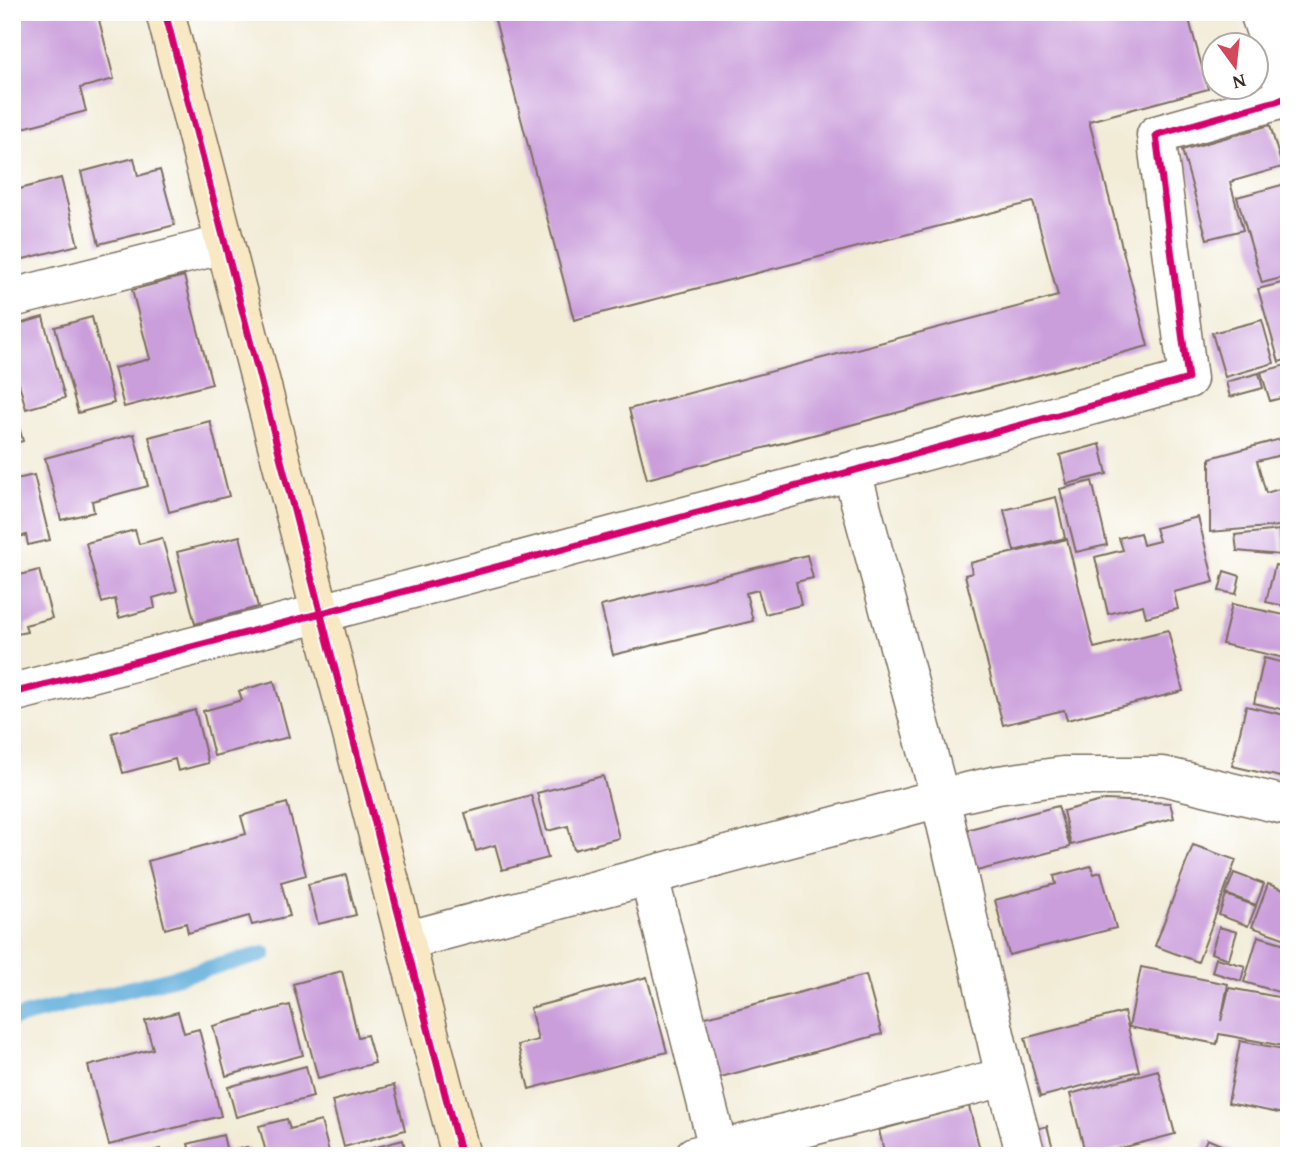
<svg xmlns="http://www.w3.org/2000/svg" width="1301" height="1168" viewBox="0 0 1301 1168" font-family="'Gentium Book Plus',serif">
  <style>
    .lines { fill: none; stroke-linecap: round; stroke-linejoin: round }
    .stream { stroke: #62aedb; stroke-width: 16 }
    .building { fill: #ca9edb }
    .street-casing { stroke: #7b6e5f; stroke-width: 41 }
    .secondary-casing { stroke: #7b6e5f; stroke-width: 41 }
    .street { stroke: #fff; stroke-width: 38 }
    .secondary { stroke: #f8e8c3; stroke-width: 38 }
    .cycleway-casing { stroke: #fff; stroke-width: 11 }
    .cycleway { stroke: #d6006c; stroke-width: 7 }
  </style>
  <rect width="100%" height="100%" fill="#fff"/>
  <filter id="ink" filterUnits="userSpaceOnUse"><feTurbulence type="fractalNoise" baseFrequency=".0143" numOctaves="2"/><feDisplacementMap in="SourceGraphic" scale="14" xChannelSelector="R" yChannelSelector="G"/><feConvolveMatrix kernelMatrix="1 2 1 2 8 2 1 2 1" color-interpolation-filters="sRGB"/></filter>
  <filter id="wash" filterUnits="userSpaceOnUse"><feTurbulence type="fractalNoise" baseFrequency=".00686" numOctaves="4" result="noise"/><feDisplacementMap in="SourceGraphic" scale="28" xChannelSelector="R" yChannelSelector="G"/><feGaussianBlur stdDeviation="1.57" result="paint"/><feColorMatrix in="noise" values="0 0 0 0 0 0 0 0 0 0 0 0 0 0 0 0 0 1.4 0 .05"/><feComposite in="paint" operator="in"/></filter>
  <g filter="url(#wash)">
    <rect width="100%" height="100%" fill="#f2ecd7"/>
    <g class="lines">
      <path class="stream" d="M12,1019L264,954"/>
    </g>
    <g id="blocks">
      <path class="building" d="M12,12H97L114,79L80,88L86,111L12,131Z
        M493,12H1187L1208,89L1089,121L1148,346L647,479L629,409L1058,296L1033,202L574,320Z
        M1270,125L1282,167L1230,182L1243,230L1207,239L1182,150Z
        M134,158L138,176L160,170L175,225L99,244L81,172Z
        M61,178L78,245L12,262V191Z
        M1289,183V276L1262,283L1237,197Z
        M184,276L212,384L124,407L114,368L150,359L132,290Z
        M1289,281V359L1279,362L1258,289Z
        M43,317L65,398L26,409L12,358V326Z
        M92,317L114,403L78,413L55,327Z
        M1262,320L1274,363L1225,377L1212,333Z
        M1289,364V396L1270,401L1261,372Z
        M1259,373L1263,388L1230,397L1226,382Z
        M12,402L23,441L12,444Z
        M210,421L229,496L169,512L149,437Z
        M134,434L148,486L92,501L94,512L61,520L45,458Z
        M1288,437L1289,453L1257,461L1266,493L1289,486V523L1280,526L1210,532V458Z
        M1100,444L1107,474L1067,484L1060,455Z
        M34,475L50,540L28,545L26,535L12,539V480Z
        M1092,481L1107,545L1076,552L1060,489Z
        M1056,497L1065,538L1014,551L1004,510Z
        M1198,517L1214,582L1174,592L1178,609L1146,617L1143,605L1108,614L1095,557L1123,550L1119,538L1140,533L1143,545L1159,541L1155,528Z
        M1289,527V556L1284,555L1281,528Z
        M135,530L139,544L162,538L177,591L153,598L155,608L119,618L115,599L102,603L86,543Z
        M1279,530L1281,555L1237,551L1235,535Z
        M240,536L258,607L195,624L177,552Z
        M1067,539L1094,648L1168,630L1183,691L1067,720L1064,710L1003,725L965,575L972,573L970,563Z
        M807,555L813,578L796,582L801,605L765,614L758,590L746,593L753,621L613,655L601,606Z
        M1275,565L1289,568V607L1266,602Z
        M39,570L52,618L25,625L27,632L12,635V577Z
        M1224,571L1240,576L1236,594L1219,591Z
        M1232,604L1289,616L1286,631L1289,632V659L1222,644Z
        M1264,658L1289,664V711L1254,703Z
        M274,681L289,737L214,756L203,711L242,700L239,691Z
        M1246,706L1289,716V779L1232,766Z
        M195,710L208,763L178,771L175,759L123,773L112,733Z
        M603,776L619,838L574,850L568,826L547,831L537,793Z
        M531,795L548,858L502,870L495,845L476,851L465,813Z
        M1105,800L1170,803L1174,818L1071,845L1063,811Z
        M287,803L306,875L281,882L290,916L252,925L249,916L188,933L186,923L165,929L148,861L246,834L241,816Z
        M1058,806L1070,847L969,873L958,832Z
        M1193,845L1236,860L1198,962L1155,946Z
        M1091,866L1094,874L1101,872L1116,928L1009,955L995,900L1056,884L1054,876Z
        M1234,873L1264,884L1256,905L1226,894Z
        M346,875L356,915L318,924L308,884Z
        M1268,884L1289,892V940L1252,927Z
        M1226,895L1256,906L1248,926L1219,915Z
        M1219,927L1237,932L1229,959L1211,953Z
        M1258,936L1289,945V995L1244,982Z
        M1216,958L1245,966L1241,981L1212,972Z
        M1141,967L1228,984L1221,1021L1229,988L1289,999V1047L1219,1034L1217,1044L1129,1027Z
        M342,971L358,1037L367,1035L375,1063L318,1078L293,984Z
        M866,975L882,1034L717,1078L702,1018Z
        M647,977L667,1052L529,1089L518,1045L538,1040L530,1008Z
        M290,1005L303,1055L226,1076L213,1026Z
        M178,1012L184,1033L199,1029L221,1116L109,1145L88,1066L153,1049L145,1021Z
        M1124,1012L1139,1071L1040,1097L1025,1038Z
        M1240,1041L1289,1050V1115L1228,1103Z
        M306,1066L313,1097L236,1117L228,1087Z
        M1158,1070L1175,1134L1091,1156H1086L1070,1094Z
        M394,1085L405,1130L344,1147L332,1101Z
        M969,1106L981,1154L975,1156H885L879,1130Z
        M287,1119L290,1129L321,1121L330,1156H267L259,1126Z
        M1047,1126L1055,1156H1041L1034,1130Z
        M223,1135L227,1152L247,1147L250,1156H174L190,1151L188,1144Z
        M1207,1139L1247,1156H1199Z
        M403,1140L407,1156H346V1155Z
        M160,1149L162,1156H137V1155Z"/>
    </g>
  </g>
  <g filter="url(#ink)">
    <use href="#blocks" fill-opacity="0" stroke="#7b6e5f" stroke-width="2"/>
    <g class="lines">
      <defs>
        <path id="street" d="M1259,12L1289,102
          M12,298L225,244
          M852,472L940,798L1005,1077L1026,1156
          M12,693C405,593 797,487 1188,379L1156,135L1287,98
          M649,876L720,1156
          M405,941L940,798L998,785L1063,776H1163L1289,806
          M694,1156L1005,1077"/>
        <path id="secondary" d="M165,12L461,1156"/>
      </defs>
      <use href="#street" class="street-casing"/>
      <use href="#secondary" class="secondary-casing"/>
      <use href="#street" class="street"/>
      <use href="#secondary" class="secondary"/>
      <defs>
        <path id="cycleway" d="M165,12L461,1156
          M12,693C405,593 797,487 1188,379L1156,135L1287,98"/>
      </defs>
      <use href="#cycleway" class="cycleway-casing"/>
      <use href="#cycleway" class="cycleway"/>
    </g>
  </g>
  <rect width="1301" height="1168" fill="none" stroke="#fff" stroke-width="42"/>
  <g transform="translate(1235 66) rotate(165)"><circle r="33" fill="#ffffff" stroke="#b1aaa5" stroke-width="2"/>
  <path d="M0-5L12 26L0 18L-12 26Z" fill="#d1495b"/>
  <text y="-10" font-size="19" font-weight="bold" text-anchor="middle" fill="#3b2a1e">N</text>
  </g>
</svg>
